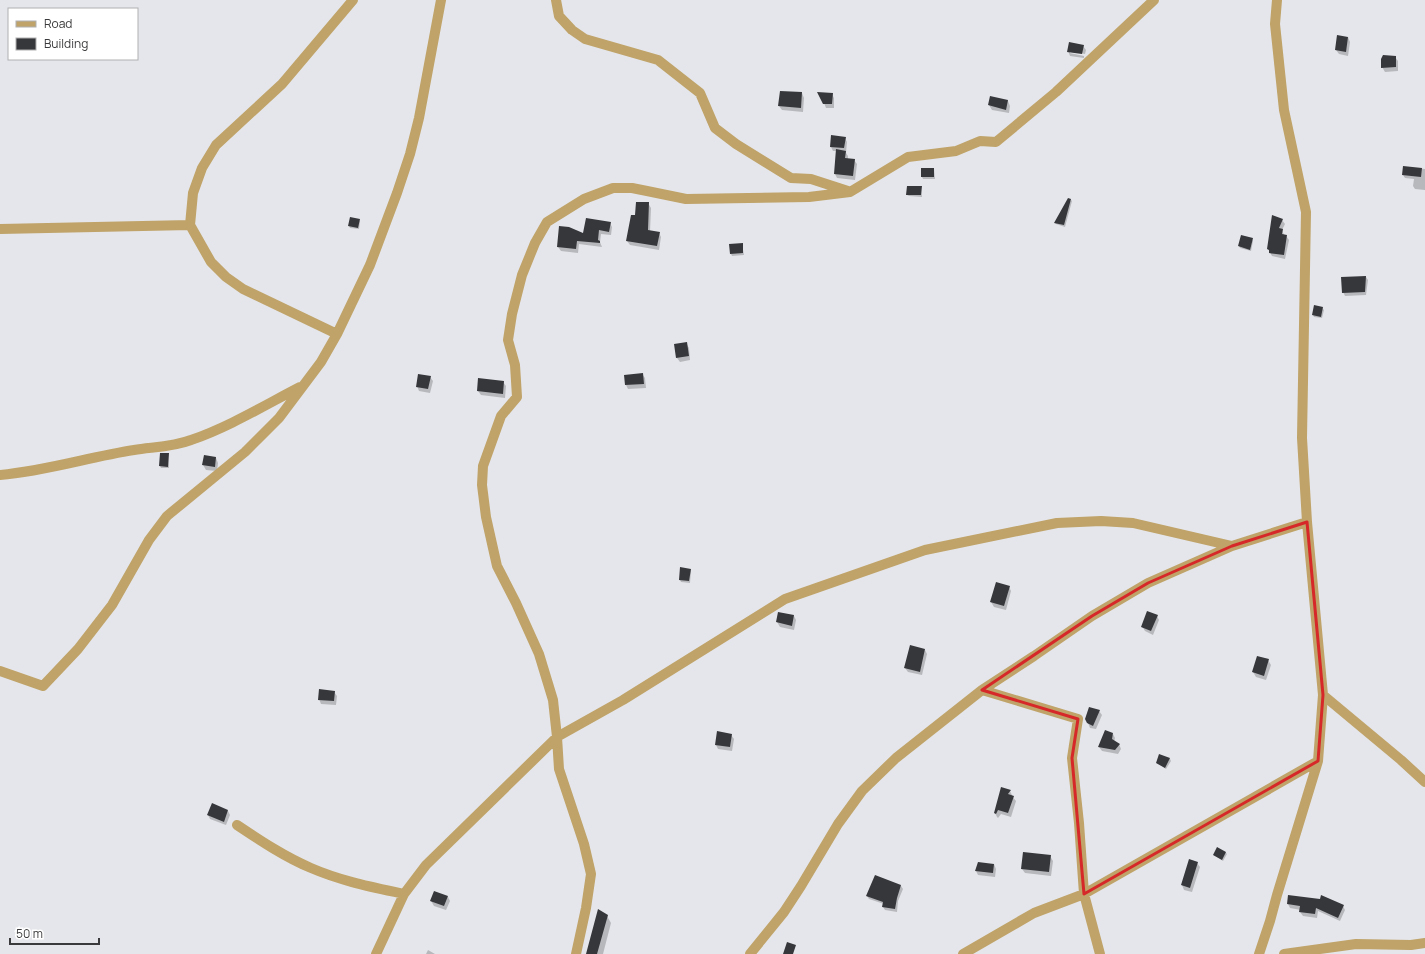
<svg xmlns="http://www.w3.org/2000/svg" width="1425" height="954" viewBox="0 0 1425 954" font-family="Manrope,sans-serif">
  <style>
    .shadow { fill: #0003 }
    .building { fill: #36373b }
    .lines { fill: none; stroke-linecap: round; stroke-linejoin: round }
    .minor { stroke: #bfa368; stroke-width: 10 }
    .marked { fill: none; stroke: #d62828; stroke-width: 3; stroke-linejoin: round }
  </style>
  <rect width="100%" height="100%" fill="#e5e6eb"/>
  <path class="shadow" d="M1348,37L1350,42L1348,56L1339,54L1336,50Z
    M1083,46L1086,50L1085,54L1070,51V53L1084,56V58L1070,56L1068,51Z
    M1395,57L1398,61V71L1385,72L1382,67Z
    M802,93L804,98L803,112L782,110L779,106Z
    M832,94L834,98V108H826L824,103Z
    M1008,101L1010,106L1009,113L992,110L989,105Z
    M845,138L847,142L846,153L848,156V159L854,160L857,164L855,180L837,178L835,174L837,151H833L831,147Z
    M1404,167L1425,169V190L1415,189L1413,186L1414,179L1405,178L1403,175Z
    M934,169L935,179H923L922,177Z
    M921,187L922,197L909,196L907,195Z
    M1071,200L1072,201L1065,227L1056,224L1055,223Z
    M648,203L651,208L650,232L659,233L661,237L659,250L630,245L627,241L636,217Z
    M359,220L360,221L359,229L350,228L349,226Z
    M1282,220L1285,224L1282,230L1284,235L1286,236L1289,240L1285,259L1272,256L1268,249Z
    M610,223L612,227L611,235L601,234L600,242L602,247L579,244L578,253L561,251L558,247Z
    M1252,239L1253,241L1251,251L1240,248L1239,246Z
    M742,244L744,255L732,256L731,254Z
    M1366,277L1368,280L1366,295L1345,296L1343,292Z
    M1322,308L1324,310L1322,318L1314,317L1313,315Z
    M686,343L689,348L690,360L680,362L677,358Z
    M642,374L645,378L646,388L628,389L626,385Z
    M430,377L433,381L430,393L419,391L417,386Z
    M503,382L506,386L505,398L481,395L478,391Z
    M168,454L169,468H161L160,466Z
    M205,457L216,458L218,463L217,471L206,470L203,465Z
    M690,570L691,571L690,583L681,582L680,580Z
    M1009,587L1011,591L1006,610L994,607L991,602Z
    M794,616L796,620L794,630L780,627L777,622Z
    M1157,616L1159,620L1153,635L1145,631L1142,626Z
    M925,650L927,654L922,675L908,672L905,668Z
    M1268,660L1271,665L1266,680L1256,677L1253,672Z
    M334,692L337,696L336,705L321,704L319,699Z
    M1099,711L1102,715L1096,729L1090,728L1088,723Z
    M1113,734L1115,738L1114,742L1119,744L1121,749L1118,754L1102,751L1099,747Z
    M731,735L734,739L732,751L718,749L716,745Z
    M1160,756L1170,759L1171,761L1166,769L1157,763Z
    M1010,791L1012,795V796L1016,801L1011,817L1001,814L998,818L997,817L995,813Z
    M228,811L230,815L226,825L210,819L208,815Z
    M1225,852L1227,854L1223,861L1214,855Z
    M1050,856L1053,861L1051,876L1025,873L1022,869Z
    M1190,860L1197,863L1200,867L1192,892L1184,890L1182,885Z
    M994,864L996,869L995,877L978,875L976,871Z
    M901,886L903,889L898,901L897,912L885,910L883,907L884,904L869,899L867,896Z
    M448,897L450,901L446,910L434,906L431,901Z
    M1288,904L1343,906L1345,910L1340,921L1318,911L1317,918L1303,916L1300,912L1301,910L1290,908Z
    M607,916L611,923L603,954H587Z
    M428,950L435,954H426Z"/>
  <path class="building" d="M1337,35L1348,37L1346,52L1335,50Z
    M1069,42L1084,45L1082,54L1067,52Z
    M1383,55L1396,56V67L1381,68V59Z
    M780,91L802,92L801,108L778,106Z
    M817,92L833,93L832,104H823Z
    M990,96L1008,100L1006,110L988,105Z
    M831,135L846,137L844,148L830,147Z
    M836,149L846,151L845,158L855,159L853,176L834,174Z
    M1403,166L1422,168L1421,177L1402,175Z
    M921,168H934V177H921Z
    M907,186H922L921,195H906Z
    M1068,198L1071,199L1064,225L1054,223Z
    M636,202H649L648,230L660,232L657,246L626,241L631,215H635Z
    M1272,215L1283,219L1279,228L1283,229L1282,234L1287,235L1284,255L1269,253V250L1267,249Z
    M350,217L360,219L358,228L348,226Z
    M586,218L611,222L609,232L599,230L598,240L600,241V243L577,241L576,249L557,247L559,226L569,227L583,233Z
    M1241,235L1253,238L1250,250L1238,246Z
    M743,243V253L730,254L729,244Z
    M1366,276L1365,292L1342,293L1341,277Z
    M1314,305L1323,307L1321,317L1312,315Z
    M687,342L689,356L676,358L674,344Z
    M643,373L644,384L625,385L624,375Z
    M418,374L431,376L428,389L416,387Z
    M478,378L504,381L503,394L477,391Z
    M160,453H169L168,467L159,466Z
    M204,455L216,457L215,467L202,465Z
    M680,567L691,569L689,581L679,580Z
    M996,582L1010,586L1004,606L990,602Z
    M1147,611L1158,615L1151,631L1141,627Z
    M778,612L794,615L792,626L776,622Z
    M910,645L925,649L920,672L904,668Z
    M1257,656L1269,659L1264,676L1252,672Z
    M319,689L335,691L334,701L318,700Z
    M1089,707L1100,710L1093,726L1087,723L1085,719Z
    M1105,730L1113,733L1112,739L1120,744L1115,750L1098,747Z
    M717,731L732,734L730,747L715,745Z
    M1159,754L1170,758L1165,768L1156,763Z
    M1001,787L1011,790L1008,794L1014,796L1008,813L998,810L996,814L994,813Z
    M212,803L228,810L224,822L207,815Z
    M1217,847L1226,852L1222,860L1213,855Z
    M1023,852L1051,855L1049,872L1021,869Z
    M1189,859L1198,862L1190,888L1181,885Z
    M978,862L994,864L993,873L975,871Z
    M875,875L901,885L897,898L895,909L882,907L883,902L866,896Z
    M434,891L448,896L444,906L430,901Z
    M1288,895L1320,899L1321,895L1344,905L1338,918L1316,908L1315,914L1299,912L1300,906L1287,904Z
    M598,909L608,915L597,954H586Z
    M787,942L796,945L793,954H783Z"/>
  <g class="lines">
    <path class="minor" d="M556,0L559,16L572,30L585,39L658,60L700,93L715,128L736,144L791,178L811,179L848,191
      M0,229L190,225
      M337,334L243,289L226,277L211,262L190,225L193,193L202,168L216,145L282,84L353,0
      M0,475C46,471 89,457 134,450C153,447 173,447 191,440C229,427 265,405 300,387
      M0,671L43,686L78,649L112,605L149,540L167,516L245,452L279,418L321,362L337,334L370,265L397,193L410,154L419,118L441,0
      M982,690L1078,719L1072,758L1079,823L1084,894L1100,954
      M1323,695L1401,760L1425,782
      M237,825C261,841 285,857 311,868C341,881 372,887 404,894
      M376,954L404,894L426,865L557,737L623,700L785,599L925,550L1057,523L1101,521L1133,523L1232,546
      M576,954L586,908L591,874L584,844L559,769L557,737L553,700L539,654L516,603L497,566L486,517L482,485L483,466L501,416L517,397L515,365L508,340L512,314L522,275L535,243L547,222L584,199L613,188H632L647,191L686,199L809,197L850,192L908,157L956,151L980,141L996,142L1056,92L1154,0
      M750,954L784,912L801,886L838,824L862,791L896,758L982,690L1034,656L1092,616L1148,583L1232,546L1307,522
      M963,954L1034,913L1084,894L1318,761
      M1259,954L1270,921L1277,895L1318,761L1323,695L1307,522L1302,438L1306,212L1284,110L1275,24L1277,0
      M1284,954L1356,944L1411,945L1425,943"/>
  </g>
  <path class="marked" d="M1307,522L1323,695L1318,761L1084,894L1072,758L1078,719L982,690L1092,616L1148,583L1232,546Z"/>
  <rect x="8" y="8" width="130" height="52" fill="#ffffff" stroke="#b0b0b1"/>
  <rect x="16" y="21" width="20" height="6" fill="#bfa368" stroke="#b0b0b1"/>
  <text x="44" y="28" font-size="12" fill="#3a3a3c">Road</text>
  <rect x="16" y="38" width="20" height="12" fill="#36373b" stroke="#b0b0b1"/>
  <text x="44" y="48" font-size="12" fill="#3a3a3c">Building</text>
  <path d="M10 938v6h89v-6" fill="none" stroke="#3a3a3c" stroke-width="2"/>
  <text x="16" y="938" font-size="12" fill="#3a3a3c" stroke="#ffffff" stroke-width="3" paint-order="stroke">50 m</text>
</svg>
